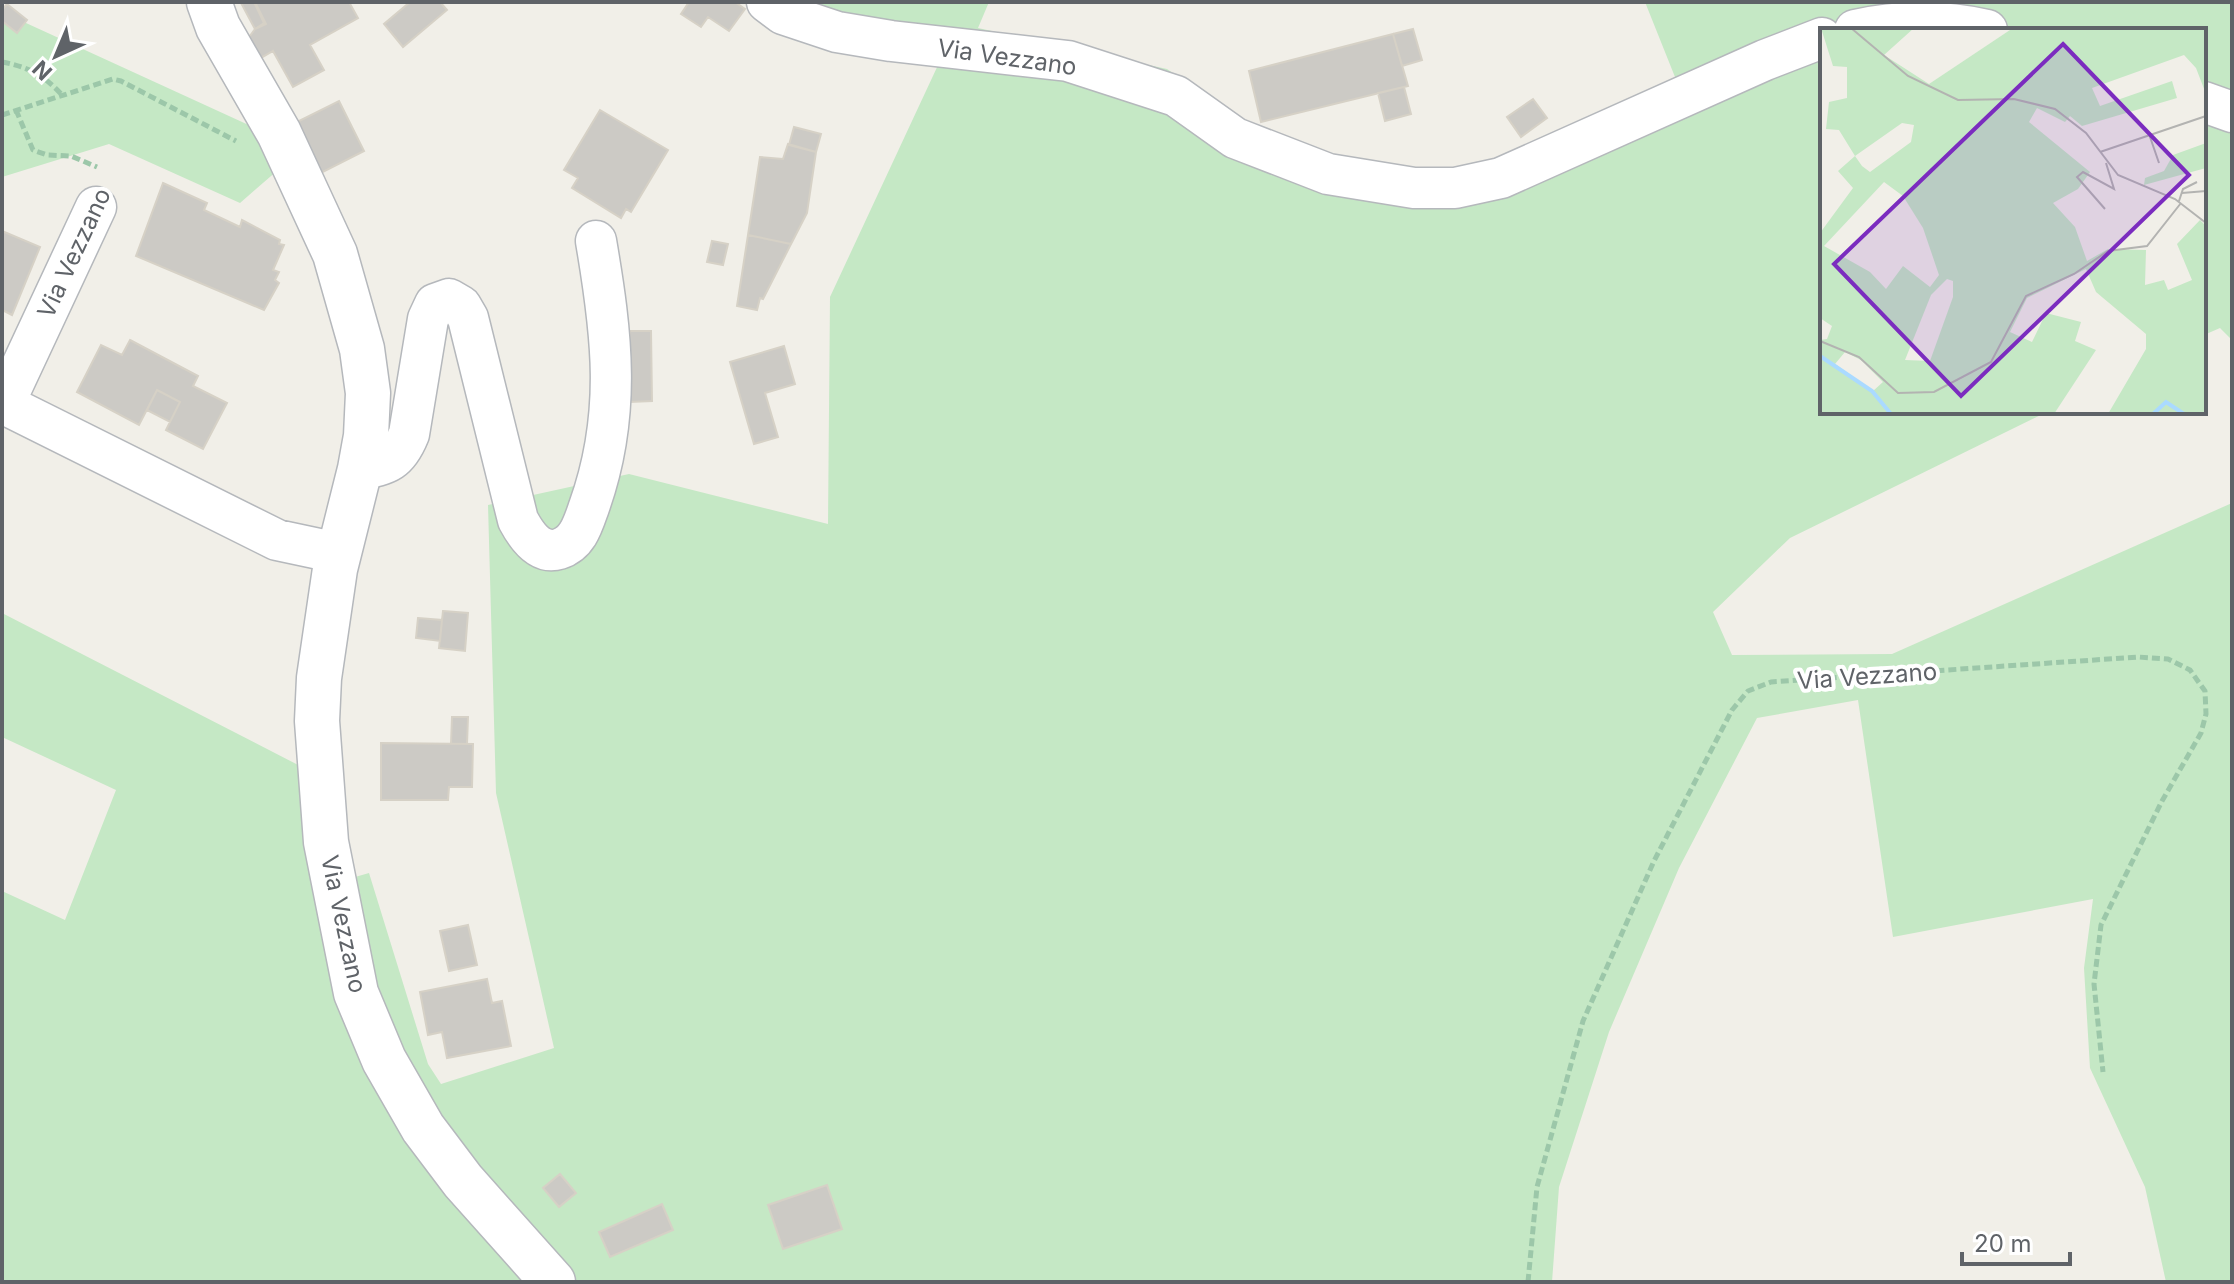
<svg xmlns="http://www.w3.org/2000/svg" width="2234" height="1284" viewBox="0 0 2234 1284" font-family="Inter,sans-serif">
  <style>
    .green { fill: #c5e8c5 }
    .building { fill: #cccac5; stroke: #d6d1c6; stroke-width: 2 }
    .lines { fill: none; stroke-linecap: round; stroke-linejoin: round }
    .minor-casing { stroke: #b5b8bc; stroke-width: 43 }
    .tertiary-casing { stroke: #b5b8bc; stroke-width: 47 }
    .path { stroke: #9cc7a9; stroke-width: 5; stroke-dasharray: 8 4; stroke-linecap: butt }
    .minor { stroke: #fff; stroke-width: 40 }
    .tertiary { stroke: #fff; stroke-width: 44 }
    .labels { text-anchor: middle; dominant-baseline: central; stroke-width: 8; stroke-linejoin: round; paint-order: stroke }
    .street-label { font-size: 24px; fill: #5f6368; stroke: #fff }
    .inset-river { fill: none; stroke: #aadaff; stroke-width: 4 }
    .inset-road { fill: none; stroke: #b3b3b1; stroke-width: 2 }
    .view { fill: #7b2cbf; fill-opacity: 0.15; stroke: #7b2cbf; stroke-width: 4 }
    .inset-edge { fill: none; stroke: #5f6368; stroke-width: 4 }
  </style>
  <rect width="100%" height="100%" fill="#f1efe8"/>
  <path class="green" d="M753,2H989L978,28L1167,69L1271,141L1422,174L1509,160L1675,77L1645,2H2232V340L2220,328L2204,335V30H1822V412H2047L1790,538L1713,612L1732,655L1892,654L2232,503V1282H2166L2145,1187L2090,1068L2084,968L2093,899L1893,937L1858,700L1757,718L1679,868L1609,1032L1559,1187L1552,1282H2V891L65,920L116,790L2,737V613L304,768L317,888L369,873L428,1064L441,1084L554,1048L496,793L488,505L629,474L828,524L830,297L939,63Z
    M2,12L253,127L278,170L240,203L109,144L2,177Z"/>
  <path class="building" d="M254,2L264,23L255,29L241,3Z
    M255,2H349L358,18L310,45L324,70L293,87L273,51L254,62L244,44L255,29L266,24Z
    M410,2H440L447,10L403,47L384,24Z
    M689,2H735L745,9L729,31L708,17L701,27L681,14Z
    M7,4L27,20L17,33L2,21V10Z
    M1413,29L1422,60L1402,66L1393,34Z
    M1393,34L1408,86L1261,122L1249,71Z
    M1404,87L1411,114L1385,121L1378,93Z
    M1533,99L1547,118L1521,137L1507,117Z
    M339,101L364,151L313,177L287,127Z
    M600,110L668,150L631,212L626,209L621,218L572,188L578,178L564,170Z
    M794,127L821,134L816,152L789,145Z
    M788,144L816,152L807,213L791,244L748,235L760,157L783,159Z
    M163,183L207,203L204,210L240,227L242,220L280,240L279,244L284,245L273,270L279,272L275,280L279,283L264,310L136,256Z
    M2,231L40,247L12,315L2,310Z
    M748,235L791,244L763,299L760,298L757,310L737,306Z
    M712,241L728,244L723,265L707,262Z
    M630,331H651L652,401L630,402Z
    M130,340L198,376L193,386L227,403L203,449L166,430L180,402L157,390L139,425L77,392L101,345L122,355Z
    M784,346L795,384L765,393L778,437L754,444L730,362Z
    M157,390L180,402L170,422L147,410Z
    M443,611L468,613L465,651L439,648Z
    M418,618L442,620L440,641L416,638Z
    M452,717H468L467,744H451Z
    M381,743L473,744L472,787H449L448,800H381Z
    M468,925L477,965L449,971L440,931Z
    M487,979L492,1003L502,1001L511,1046L447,1058L442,1032L428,1035L420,992Z
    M560,1174L576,1193L559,1207L543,1188Z
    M827,1185L842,1229L783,1249L768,1205Z
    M662,1204L673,1230L610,1257L599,1232Z"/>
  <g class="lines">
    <defs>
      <path id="minor" d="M767,2L783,14L837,32L891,41L1068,61L1176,96L1235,138L1328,174L1414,188H1455L1501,178L1765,60L1822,38
        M1855,30C1900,20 1943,20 1987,30
        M2204,102L2232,112
        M2,403L277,540L338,553
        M4,404L96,207
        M360,469C388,465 398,461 409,434L428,319L435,304L449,299L461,306L468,318L518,520C526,535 539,555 559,549C578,543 583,524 589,507C622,415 612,334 596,241"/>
      <path id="tertiary" d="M209,2L218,27L279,133L335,254L362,349L368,393L366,436L360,469L335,569L319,678L317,721L326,842L356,993L384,1060L423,1128L463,1181L553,1282"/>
    </defs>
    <use href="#minor" class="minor-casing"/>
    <use href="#tertiary" class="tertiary-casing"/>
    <path class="path" d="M2,62C28,67 44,75 62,95
      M16,110L33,150L47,155L71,156L97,167
      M2,115L113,79L121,81L236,141
      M1528,1282L1537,1187L1583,1021L1654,861L1732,710L1748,691L1771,682L2138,657L2168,659L2190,670L2205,691L2206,714L2201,733L2162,801L2101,925L2094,984L2103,1072"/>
    <use href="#minor" class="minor"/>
    <use href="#tertiary" class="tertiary"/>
  </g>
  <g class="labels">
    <g class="street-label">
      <text transform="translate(1007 57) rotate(8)">Via Vezzano</text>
      <text transform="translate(74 253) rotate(-65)">Via Vezzano</text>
      <text transform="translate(1867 676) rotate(-4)">Via Vezzano</text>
      <text transform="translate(344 924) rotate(78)">Via Vezzano</text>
    </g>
  </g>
  <g transform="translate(1820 28)">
    <rect width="386" height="386" fill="#f1efe8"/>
    <path d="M1,0H94L64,27L109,56L193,0H386V66L376,40L364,27L272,60L280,78L352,53L357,70L262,98L250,88L245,94L217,80L209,94L270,144L258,161L233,175L255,199L267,233L288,221L326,222L325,257L344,252L348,262L372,252L357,216L380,192L386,198V386H288L326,321V306L276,264L266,241L207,270L190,304L212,314L226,285L261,294L255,313L276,322L234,386H0V312L7,311L12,298L0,290V205L33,160L18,143L35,128L19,102L6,101L9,74L27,70V39L13,38ZM82,95L94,97L91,114L50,144L42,138L35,128ZM64,154L83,168L103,200L119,247L110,259L83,238L66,261L50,244L4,218ZM127,251L133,253V269L110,333L85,332L111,267ZM25,324L41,332L63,354L53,363L15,336ZM386,115V140L324,157L325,150L344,143L353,127Z" fill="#c5e8c5" fill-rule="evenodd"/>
    <path class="inset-river" d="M0,328L52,363L71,386M333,386L346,374L364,386"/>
    <path class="inset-road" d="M31,0L88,48L138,72L194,71L235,81L266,105L298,147L355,171L386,195M329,106L339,135M280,124L386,88M362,165L386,163M359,173L363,161L377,154M285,181L257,149L263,144L294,161L286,135M0,313L39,329L78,365L114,364L171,334L206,268L254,246L288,223L327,218L361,175"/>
    <path class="view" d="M243,16L369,147L141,368L14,236Z"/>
    <rect width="386" height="386" class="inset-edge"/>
  </g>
  <rect width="2234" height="1284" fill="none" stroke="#5f6368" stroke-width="8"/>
  <g transform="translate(56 56) rotate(224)" stroke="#ffffff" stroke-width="6" paint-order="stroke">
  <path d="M0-6L14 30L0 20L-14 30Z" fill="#5f6368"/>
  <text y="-12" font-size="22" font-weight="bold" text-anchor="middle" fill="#5f6368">N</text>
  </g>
  <path d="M1962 1252v12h108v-12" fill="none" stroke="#5f6368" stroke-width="4"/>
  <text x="1974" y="1252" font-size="24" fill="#5f6368" stroke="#ffffff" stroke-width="6" paint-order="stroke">20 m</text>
</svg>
